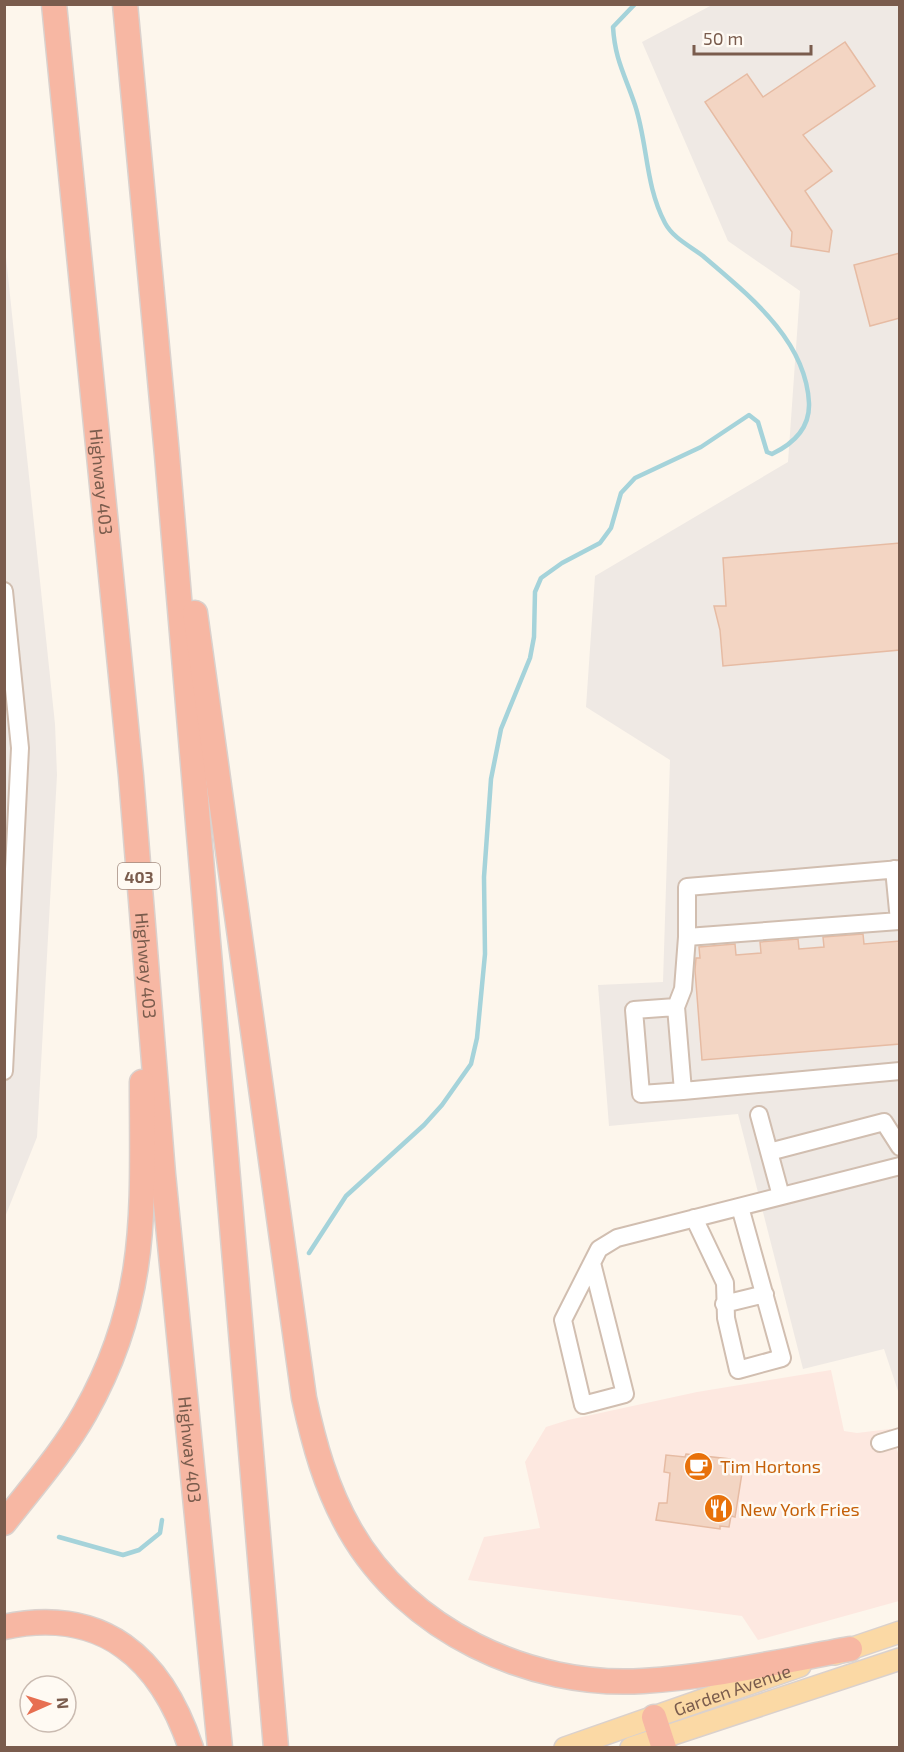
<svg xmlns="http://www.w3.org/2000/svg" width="904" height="1752" viewBox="0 0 904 1752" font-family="'Exo 2',sans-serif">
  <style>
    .commercial { fill: #fde8e0 }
    .industrial { fill: #efe9e4 }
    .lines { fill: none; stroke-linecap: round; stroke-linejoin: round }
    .stream { stroke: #a5d3da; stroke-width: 4.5 }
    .building { fill: #f3d5c3; stroke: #e6bba3; stroke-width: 1.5 }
    .minor-casing { stroke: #d1beb0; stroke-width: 20 }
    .major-casing { stroke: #dad1cd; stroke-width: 24 }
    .highway-casing { stroke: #dad1cd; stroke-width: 27 }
    .minor { stroke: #fff; stroke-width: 16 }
    .major { stroke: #fbd9a5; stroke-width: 21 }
    .highway { stroke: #f7b7a3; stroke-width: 24 }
    .labels { text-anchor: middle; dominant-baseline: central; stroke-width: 5; stroke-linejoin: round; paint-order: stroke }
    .shield { fill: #fffaf3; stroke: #a28b7f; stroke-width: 1.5 }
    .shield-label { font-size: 16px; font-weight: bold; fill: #7a5c4d }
    .street-label { font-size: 18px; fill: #7a5c4d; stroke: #fffaf3 }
    .food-label { font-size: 18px; fill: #c56008; stroke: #fffaf3; text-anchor: start }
  </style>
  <rect width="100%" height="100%" fill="#fdf6ec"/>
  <path class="commercial" d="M831,1370L844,1431L857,1433L890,1429L899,1456V1601L758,1640L742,1616L468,1580L484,1537L540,1528L525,1462L546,1427L568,1420L697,1392Z"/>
  <path class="industrial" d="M712,5H899V1394L884,1349L803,1369L738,1114L609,1126L598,985L663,982L670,760L586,707L595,576L788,462L800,291L728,241L642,42Z
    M4,238L55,724L57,775L37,1137L5,1217Z"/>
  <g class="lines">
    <path class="stream" d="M309,1253L346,1196L424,1125L442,1105L471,1064L477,1038L485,954L484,877L491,779L501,729L530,658L534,637L535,592L541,578L562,563L600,543L611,528L621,493L635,478L701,447L749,415L758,422L767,452L772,454C793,444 810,428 809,403C806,339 747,294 703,256C690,246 673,238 665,223C645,185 648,145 635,105C625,75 615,60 613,27L635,4
      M59,1537L123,1555L139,1550L160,1533L162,1520"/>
  </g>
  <path class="building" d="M845,42L875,86L803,135L832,171L805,191L832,231L829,252L791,246L792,232L705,102L747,74L763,97Z
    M900,253V318L870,326L854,265Z
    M900,543V650L723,666L720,630L714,606H726L723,558Z
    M863,934L864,944L900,941V1044L702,1060L695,970L696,958H700L699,947L735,944L736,955L761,953L760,942L798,939L799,949L824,947L823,937Z
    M686,1454L730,1459L729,1462L738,1464L737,1472L742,1473L735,1517L731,1516L729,1527L720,1526V1529L656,1520L659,1503H667L670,1473L664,1472L666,1455L685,1457Z"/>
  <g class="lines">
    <defs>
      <path id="minor" d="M4,591L20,748L4,1071
        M900,869L687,887V937L683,989L676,1007L683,1091L900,1071
        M687,937L899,921L894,869
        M676,1007L634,1010L641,1094L683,1091
        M759,1115L781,1196
        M769,1152L884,1122L900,1147
        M694,1218L725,1283L726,1318L738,1370L782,1358L740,1207
        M592,1263L625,1394L583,1405L563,1320L599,1249L617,1238L900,1166
        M724,1304L765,1294
        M880,1443L900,1437"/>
      <g id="major">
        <path d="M835,1654L900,1632"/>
        <path id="s1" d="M565,1748L800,1666"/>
        <path d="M631,1748L900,1659"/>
      </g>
      <g id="highway">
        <path id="s2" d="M54,4L131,776L163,1174L220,1748"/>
        <path d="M125,4L167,455L276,1748"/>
        <path d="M195,613L304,1398C314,1444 326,1488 350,1530C407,1630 529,1688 643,1681C712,1677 782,1661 850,1649"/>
        <path d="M4,1523C32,1487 63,1452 85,1413C150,1298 142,1208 142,1082"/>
        <path d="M4,1627C103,1606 161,1658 191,1748"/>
        <path d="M654,1717L664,1748"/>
      </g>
    </defs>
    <use href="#minor" class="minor-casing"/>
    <use href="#major" class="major-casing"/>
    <use href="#highway" class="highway-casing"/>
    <use href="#minor" class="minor"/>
    <use href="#major" class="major"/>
    <use href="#highway" class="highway"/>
  </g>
  <defs>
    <symbol id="cafe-disc" viewBox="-11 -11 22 22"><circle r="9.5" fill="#e8710a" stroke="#fffaf3"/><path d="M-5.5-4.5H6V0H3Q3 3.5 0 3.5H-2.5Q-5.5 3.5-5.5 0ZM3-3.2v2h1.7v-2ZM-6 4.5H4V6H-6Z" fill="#fff"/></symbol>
    <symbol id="restaurant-disc" viewBox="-11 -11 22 22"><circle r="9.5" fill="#e8710a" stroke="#fffaf3"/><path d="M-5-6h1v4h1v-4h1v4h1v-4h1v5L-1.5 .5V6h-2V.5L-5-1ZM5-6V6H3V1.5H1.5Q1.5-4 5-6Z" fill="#fff"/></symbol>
  </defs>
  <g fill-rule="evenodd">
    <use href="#cafe-disc" x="682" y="1450" width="33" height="33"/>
    <use href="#restaurant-disc" x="702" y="1492" width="33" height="33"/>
  </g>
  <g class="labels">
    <rect class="shield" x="118" y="863" width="42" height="26" rx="4.5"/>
    <g class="shield-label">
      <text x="139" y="876">403</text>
    </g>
    <g class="street-label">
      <text stroke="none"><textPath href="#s2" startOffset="480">Highway 403</textPath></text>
      <text stroke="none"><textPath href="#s2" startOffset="966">Highway 403</textPath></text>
      <text stroke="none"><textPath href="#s2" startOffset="1452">Highway 403</textPath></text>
      <text stroke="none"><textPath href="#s1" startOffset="177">Garden Avenue</textPath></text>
    </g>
    <g class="food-label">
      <text x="720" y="1466">Tim Hortons</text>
      <text x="740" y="1509">New York Fries</text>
    </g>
  </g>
  <rect width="904" height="1752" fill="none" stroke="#7a5c4d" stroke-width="12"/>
  <g transform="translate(48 1704) rotate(87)"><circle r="28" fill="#fffaf3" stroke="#cabbb1" stroke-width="1.5"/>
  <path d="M0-4.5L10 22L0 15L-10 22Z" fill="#e76f51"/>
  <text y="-9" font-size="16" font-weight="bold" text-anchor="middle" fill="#7a5c4d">N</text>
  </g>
  <path d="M694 45v9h117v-9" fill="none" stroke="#7a5c4d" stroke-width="3"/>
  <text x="703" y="45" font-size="18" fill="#7a5c4d" stroke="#fffaf3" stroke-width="4.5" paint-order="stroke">50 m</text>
</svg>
